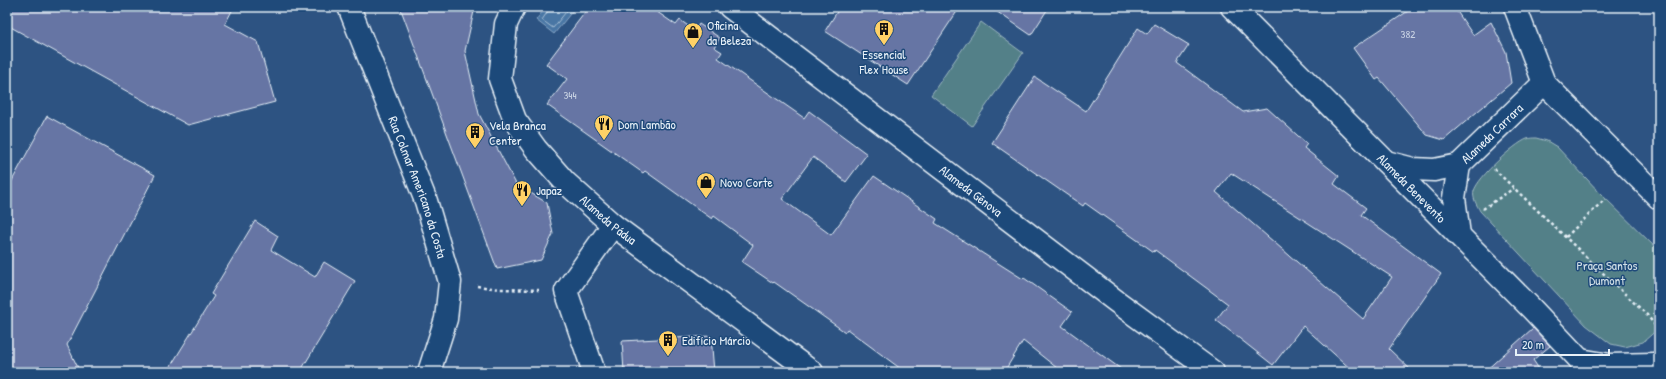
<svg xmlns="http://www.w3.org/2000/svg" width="1666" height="379" viewBox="0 0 1666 379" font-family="'Patrick Hand',sans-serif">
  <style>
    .green { fill: #538088; stroke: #9eb8c0 }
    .water { fill: #4976a4; stroke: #89a7c6 }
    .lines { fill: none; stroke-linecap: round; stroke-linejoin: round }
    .shore { stroke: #a8c0d6; stroke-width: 1 }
    .building { fill: #6675a4; stroke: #e8f1f8; fill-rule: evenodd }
    .minor-casing { stroke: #e8f1f8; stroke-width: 25 }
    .tertiary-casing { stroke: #e8f1f8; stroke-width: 25 }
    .path { stroke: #e8f1f8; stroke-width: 2.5; stroke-dasharray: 3 3; stroke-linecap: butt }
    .minor { stroke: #1f4a7a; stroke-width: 22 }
    .tertiary { stroke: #1f4a7a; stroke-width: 22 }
    .labels { text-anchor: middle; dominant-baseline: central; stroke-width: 3; stroke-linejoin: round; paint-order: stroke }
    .number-label { font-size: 11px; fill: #c8d2e3 }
    .poi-label { font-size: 13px; fill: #e8f1f8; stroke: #1f4a7a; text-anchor: start }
    .street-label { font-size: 13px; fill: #e8f1f8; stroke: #1f4a7a }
    .park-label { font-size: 13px; fill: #d2e0e7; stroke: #1f4a7a }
  </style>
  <rect width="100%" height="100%" fill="#2d5382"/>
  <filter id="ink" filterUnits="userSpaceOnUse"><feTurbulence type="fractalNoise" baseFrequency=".025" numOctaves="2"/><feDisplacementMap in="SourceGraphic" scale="8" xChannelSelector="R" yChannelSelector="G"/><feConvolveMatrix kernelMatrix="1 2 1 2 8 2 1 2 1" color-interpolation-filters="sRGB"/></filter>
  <g filter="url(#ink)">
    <path class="green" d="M981,22L1023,53L972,126L931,95Z
      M1536,138L1547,141L1557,147L1600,193L1659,251V328L1643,342L1625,347L1611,344L1586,325L1480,211C1477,205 1472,198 1474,191C1478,177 1514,144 1527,139C1530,138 1533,138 1536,138Z"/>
    <path class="water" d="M546,7H572L574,9L554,34L536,20Z"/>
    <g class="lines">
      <path class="shore" d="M549,7L548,11L542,20L553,28L570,7"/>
    </g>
    <path class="building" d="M7,7H234L225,24L258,42L275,102L188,125L7,25Z
      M400,7H475L465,51L479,114L516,184L547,203L553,234L541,260L497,269Z
      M589,7H650L676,25L680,20L695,31L699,24L720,38L714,47L722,52L718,58L804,118L809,111L867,154L846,182L813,157L782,199L831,235L874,176L937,219L935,223L1023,279L1024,278L1072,312L1062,326L1125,372H1062L1023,341L1004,372H905L847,329L845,332L774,282L773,283L742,262L753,245L714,216L712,219L645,171L643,173L547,105L567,79L546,64Z
      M840,7H960L908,85L825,31Z
      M990,7H1049L1031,35Z
      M1414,7H1454L1473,35L1491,22L1506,52L1511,83L1444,140L1427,135L1379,78L1376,80L1353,48Z
      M1154,24L1189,45L1177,63L1243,112L1267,108L1307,144L1304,148L1339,176L1334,184L1366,208L1361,215L1441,274L1389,349L1413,372H1354L1303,326L1273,365L1216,320L1228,304L1155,250L1154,252L1085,203L1083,206L992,143L1035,77L1086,111L1138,28L1147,34ZM1231,173L1392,277L1363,319L1216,192Z
      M47,116L155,175L67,345L80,372H7V190Z
      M255,221L278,236L271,250L315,277L324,262L355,281L300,372H167L214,296L211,294Z
      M1533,328L1550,346L1533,360L1541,372H1484Z
      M711,336L714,372H624L622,341Z"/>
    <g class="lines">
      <defs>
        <g id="minor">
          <path id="s1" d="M349,7L426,201L450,282L446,319L429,372"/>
          <path d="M1515,7L1544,83"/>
          <path d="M594,372L566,291L613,225"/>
        </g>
        <g id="tertiary">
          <path id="s2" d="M514,7L506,24L500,79L515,120L536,149L565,182L613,225L812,372"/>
          <path id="s3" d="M730,7L1116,301L1213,372"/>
          <path id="s4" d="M1232,7L1532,309L1580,360L1587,372"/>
          <path id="s5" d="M1386,162L1413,169L1434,170L1459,165L1544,83L1659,198"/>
          <path d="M1459,235L1454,198L1459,165"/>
          <path d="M1580,360L1610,365L1654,364"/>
        </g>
      </defs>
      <use href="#minor" class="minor-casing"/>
      <use href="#tertiary" class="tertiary-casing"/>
      <path class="path" d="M1494,169L1647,315L1658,329
        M1483,209L1514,188
        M1566,237L1605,199
        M477,286L499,289L539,290"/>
      <use href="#minor" class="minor"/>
      <use href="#tertiary" class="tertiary"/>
    </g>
  </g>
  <defs>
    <symbol id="building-pin" viewBox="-11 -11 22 30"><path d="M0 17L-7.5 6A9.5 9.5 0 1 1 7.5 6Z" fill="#ffd166" stroke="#1f4a7a"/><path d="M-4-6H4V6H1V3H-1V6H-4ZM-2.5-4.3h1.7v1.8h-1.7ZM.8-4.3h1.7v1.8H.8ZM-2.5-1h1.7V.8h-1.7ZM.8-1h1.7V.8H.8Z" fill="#111"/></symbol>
    <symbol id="shop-pin" viewBox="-11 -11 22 30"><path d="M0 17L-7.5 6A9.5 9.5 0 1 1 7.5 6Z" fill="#ffd166" stroke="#1f4a7a"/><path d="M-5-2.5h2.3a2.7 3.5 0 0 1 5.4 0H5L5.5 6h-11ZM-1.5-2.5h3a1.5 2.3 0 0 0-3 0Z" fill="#111"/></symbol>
    <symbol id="restaurant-pin" viewBox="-11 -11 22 30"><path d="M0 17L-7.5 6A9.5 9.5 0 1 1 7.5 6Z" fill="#ffd166" stroke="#1f4a7a"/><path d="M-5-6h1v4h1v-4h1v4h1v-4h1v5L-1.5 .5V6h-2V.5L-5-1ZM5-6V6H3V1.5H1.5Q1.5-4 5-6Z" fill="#111"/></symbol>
  </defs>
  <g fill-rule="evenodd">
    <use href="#building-pin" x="873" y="18" width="22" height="30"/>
    <use href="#shop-pin" x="682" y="21" width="22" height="30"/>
    <use href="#restaurant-pin" x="593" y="113" width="22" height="30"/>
    <use href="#building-pin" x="464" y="121" width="22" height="30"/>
    <use href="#shop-pin" x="695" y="171" width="22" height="30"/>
    <use href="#restaurant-pin" x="511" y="179" width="22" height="30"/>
    <use href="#building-pin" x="657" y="329" width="22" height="30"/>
  </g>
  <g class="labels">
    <g class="number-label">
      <text x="1408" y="34">382</text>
      <text x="570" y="95">344</text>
    </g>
    <g class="poi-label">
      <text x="707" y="25">Oficina<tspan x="707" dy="15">da Beleza</tspan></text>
      <text x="884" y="54" text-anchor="middle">Essencial<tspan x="884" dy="15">Flex House</tspan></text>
      <text x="618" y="124">Dom Lambão</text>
      <text x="489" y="125">Vela Branca<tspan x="489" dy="15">Center</tspan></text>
      <text x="720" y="182">Novo Corte</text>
      <text x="536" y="190">Japaz</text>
      <text x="682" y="340">Edifício Márcio</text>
    </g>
    <g class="street-label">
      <text stroke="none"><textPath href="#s5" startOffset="120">Alameda Carrara</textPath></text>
      <text stroke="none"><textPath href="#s1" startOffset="193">Rua Colmar Americano da Costa</textPath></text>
      <text stroke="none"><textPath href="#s4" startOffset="255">Alameda Benevento</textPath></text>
      <text stroke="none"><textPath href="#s3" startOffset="303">Alameda Gênova</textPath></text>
      <text stroke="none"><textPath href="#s2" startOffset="255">Alameda Pádua</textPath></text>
    </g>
    <g class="park-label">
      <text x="1607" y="265">Praça Santos<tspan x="1607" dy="15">Dumont</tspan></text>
    </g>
  </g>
  <rect width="1666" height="379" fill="none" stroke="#1f4a7a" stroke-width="24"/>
  <rect x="12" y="12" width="1642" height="355" fill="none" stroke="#e8f1f8" stroke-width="1.5" filter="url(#ink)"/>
  <path d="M1516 349v6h93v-6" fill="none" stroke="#e8f1f8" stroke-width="2"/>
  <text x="1522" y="349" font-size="12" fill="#e8f1f8" stroke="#1f4a7a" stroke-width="3" paint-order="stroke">20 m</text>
</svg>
